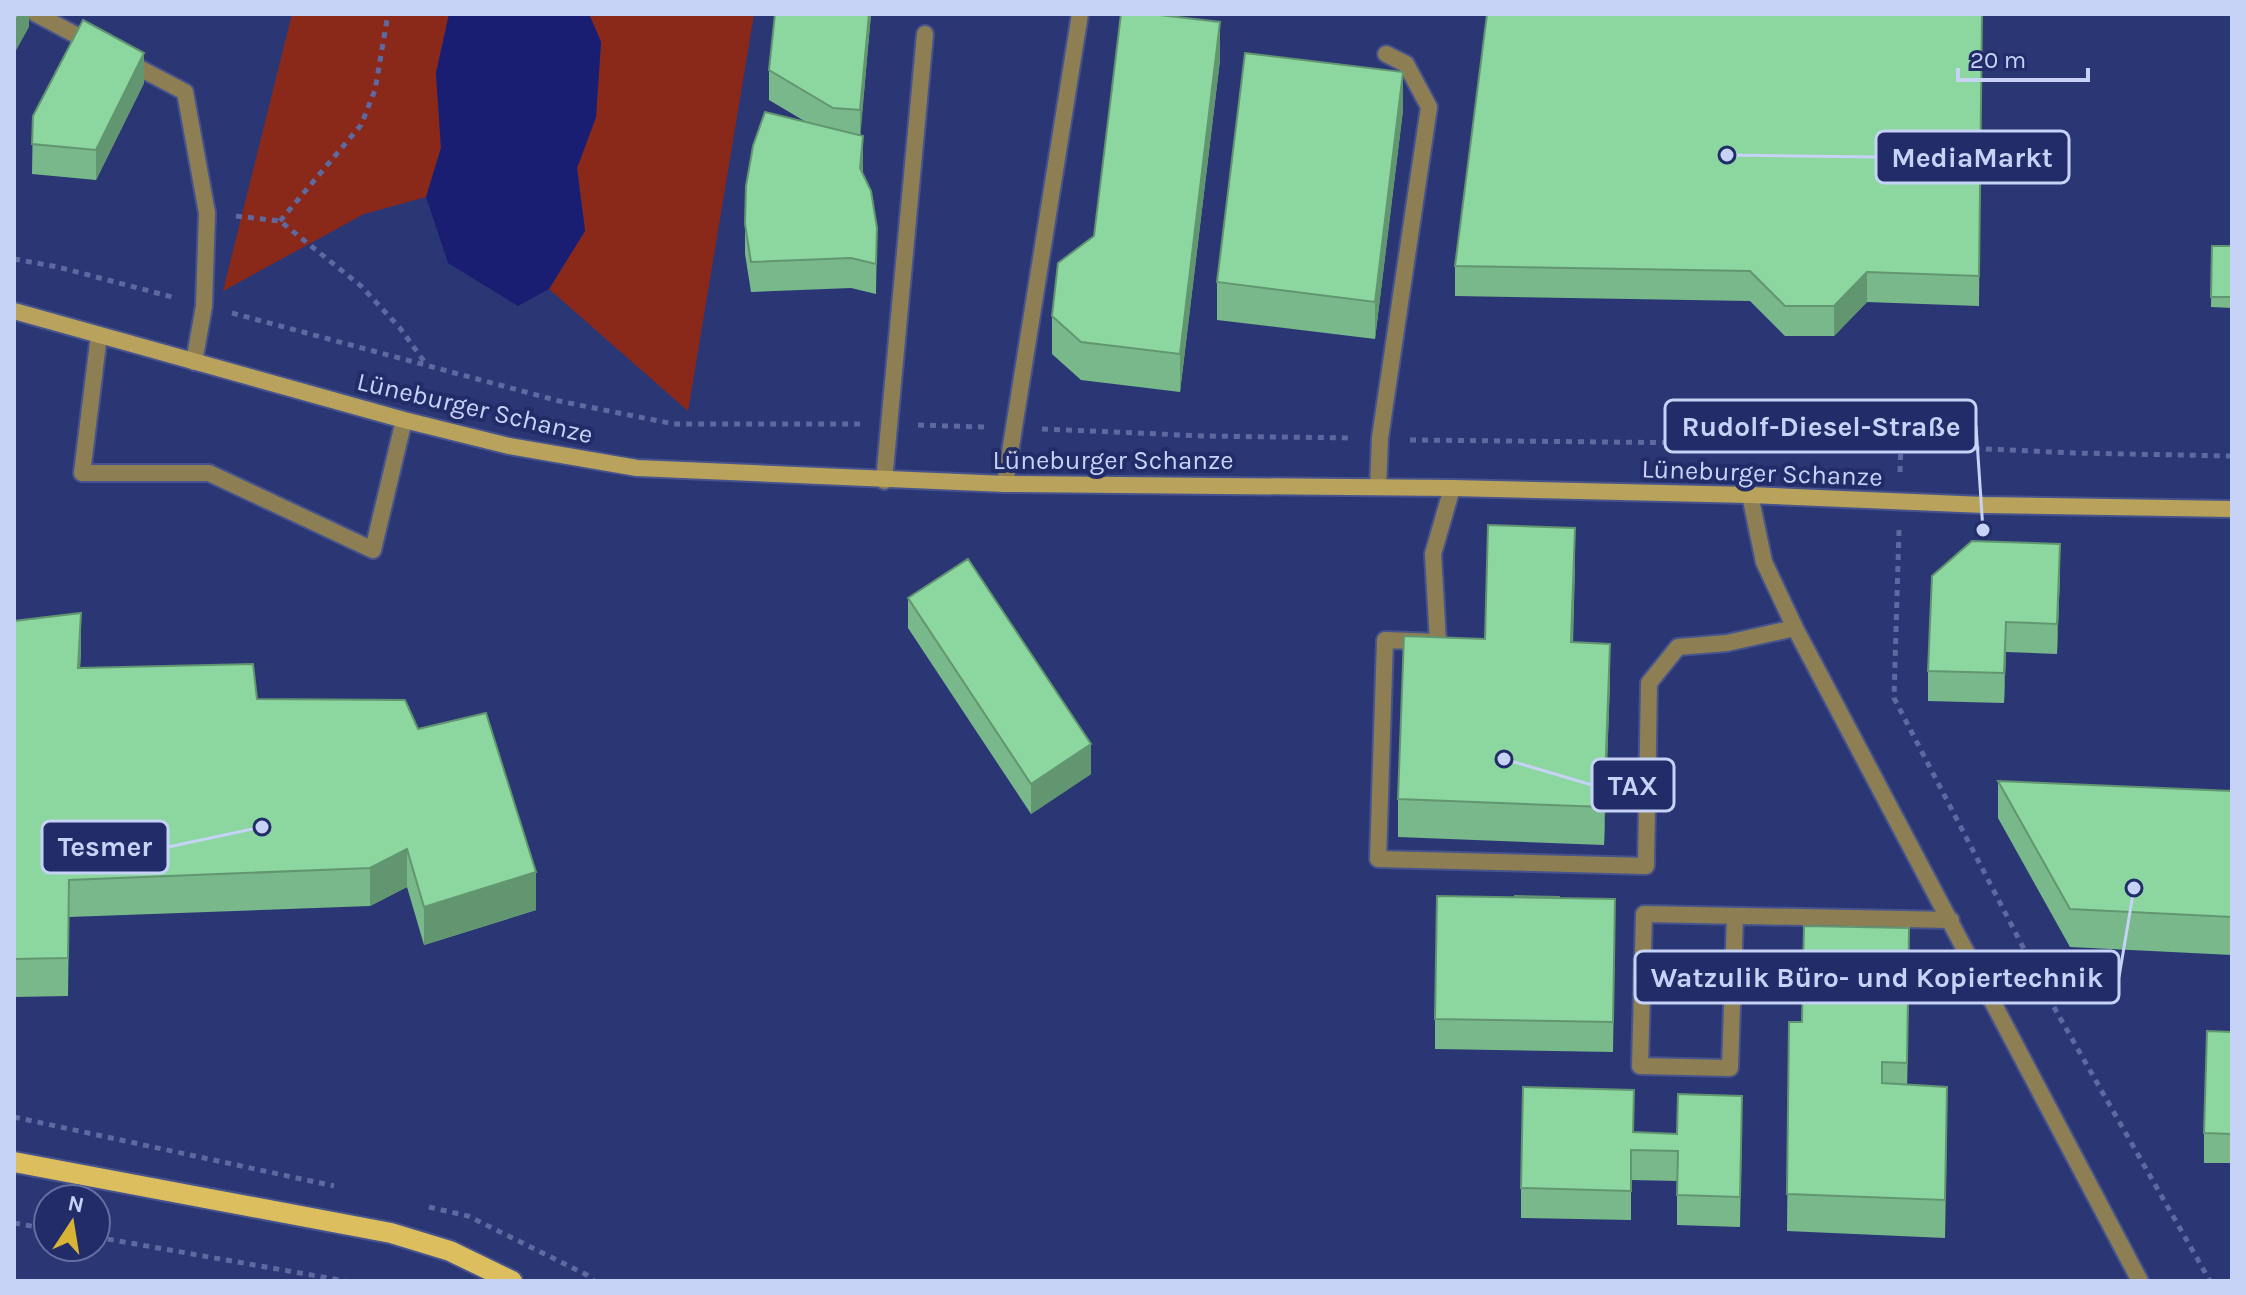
<svg xmlns="http://www.w3.org/2000/svg" width="2246" height="1295" viewBox="0 0 2246 1295" font-family="Karla,sans-serif">
  <style>
    .green { fill: #8a2919 }
    .water { fill: #1a1e72 }
    .lines { fill: none; stroke-linecap: round; stroke-linejoin: round }
    .lane-casing { stroke: #47538c; stroke-width: 20 }
    .street-casing { stroke: #47538c; stroke-width: 20 }
    .secondary-casing { stroke: #47538c; stroke-width: 20 }
    .primary-casing { stroke: #47538c; stroke-width: 24 }
    .path { stroke: #5e699f; stroke-width: 5; stroke-dasharray: 6 6; stroke-linecap: butt }
    .lane { stroke: #8d7f53; stroke-width: 16 }
    .street { stroke: #8d7f53; stroke-width: 16 }
    .secondary { stroke: #b9a25b; stroke-width: 16 }
    .primary { stroke: #dcbe5f; stroke-width: 20 }
    .wall { fill: #78b88a }
    .shaded-wall { fill: #629670 }
    .building { fill: #8cd6a0; stroke: #629670; stroke-width: 2 }
    .labels { text-anchor: middle; dominant-baseline: central; stroke-width: 8; stroke-linejoin: round; paint-order: stroke }
    .street-label { font-size: 26px; fill: #c7d2f7; stroke: #222c68 }
    .leader { fill: none; stroke: #c7d2f7; stroke-width: 3 }
    .callout-dot { fill: #c7d2f7; stroke: #222c68; stroke-width: 3 }
    .callout { fill: #222c68; stroke: #c7d2f7; stroke-width: 3 }
    .callout-label { font-size: 28px; text-anchor: middle; font-weight: bold; fill: #c7d2f7 }
  </style>
  <rect width="100%" height="100%" fill="#2b3775"/>
  <path class="green" d="M292,14H449L436,73L441,148L426,197L364,214L223,291Z
    M589,14H754L688,411L549,289L585,231L577,168L596,117L601,42Z"/>
  <path class="water" d="M449,14H589L601,42L596,117L577,168L585,231L549,289L518,306L448,263L426,197L441,148L436,73Z"/>
  <g class="lines">
    <defs>
      <path id="lane" d="M36,14L95,45
        M126,61L185,92L207,213L204,306L194,362
        M99,335L82,473H209L373,550L404,420
        M884,481L925,34
        M1005,484L1080,14
        M1378,487L1380,438L1429,107L1406,64L1386,54
        M1452,488L1433,554L1438,642L1385,640L1378,859L1646,866L1649,683L1678,647L1727,643L1795,628
        M1735,916L1730,1068L1640,1066L1644,914L1951,920"/>
      <path id="street" d="M1750,495L1764,562L1795,628L2140,1281"/>
      <path id="secondary" d="M14,311L404,420L509,446L637,468L1005,484L1452,488L1750,495L1984,505L2232,509"/>
      <path id="primary" d="M14,1162L391,1233L450,1251L512,1281"/>
    </defs>
    <use href="#lane" class="lane-casing"/>
    <use href="#street" class="street-casing"/>
    <use href="#secondary" class="secondary-casing"/>
    <use href="#primary" class="primary-casing"/>
    <path class="path" d="M236,216L280,221L361,286L400,328L426,364
      M280,221L361,125L375,90L388,14
      M14,259L58,267L176,298
      M232,313L559,401L674,424H860
      M918,425L984,427
      M1042,429L1206,436L1352,438
      M1410,440L1901,445L2075,453L2232,456
      M1900,472L1901,445
      M1899,530L1894,698L2055,1009L2210,1281
      M14,1117L334,1186
      M429,1207L468,1216L587,1275L594,1281
      M14,1223L48,1229
      M96,1237L345,1281"/>
    <use href="#lane" class="lane"/>
    <use href="#street" class="street"/>
    <use href="#secondary" class="secondary"/>
    <use href="#primary" class="primary"/>
  </g>
  <path class="wall" d="M871,14L860,135L863,166V173L877,228L876,294L851,288L751,292L745,254V224L806,122L769,100V70Z
    M1982,14L1979,306L1867,302L1834,336H1785L1750,301L1455,296V266Z
    M1220,60L1180,392L1081,380L1052,354V316L1094,236Z
    M144,83L96,180L32,174L33,116Z
    M1403,110L1375,339L1217,320V282Z
    M2212,246H2232V308L2211,307Z
    M1575,565L1573,643L1610,682L1604,845L1398,837V799L1485,639Z
    M2060,574L2057,654L2006,652L2004,703L1928,701V671Z
    M908,598L1091,774L1031,814L908,628Z
    M14,621L81,651L80,668L418,729L536,910L424,945L407,887L370,906L69,917L68,996L14,997Z
    M1998,781L2232,791V955L2070,947L1998,818Z
    M1615,929L1613,1052L1435,1049V1019Z
    M1909,966L1907,1084L1947,1124L1945,1238L1787,1231L1789,1022H1802Z
    M2232,1032V1163H2204V1133Z
    M1742,1125L1740,1227L1677,1225V1181L1631,1180V1220L1521,1218V1188L1634,1132L1677,1134Z"/>
  <path class="shaded-wall" d="M19,14H29V27L14,54V24Z
    M869,14H871L860,140V110Z
    M1220,22V60L1180,392V354Z
    M144,53V83L96,180V150Z
    M1403,72V110L1375,339V302Z
    M863,136V166L860,197V168Z
    M1867,272V302L1834,336V306Z
    M1575,528V565L1571,680V642Z
    M2060,544V574L2057,654V624Z
    M81,613V651L78,706V668Z
    M2006,622V652L2004,703V673Z
    M1610,644V682L1604,845V807Z
    M1091,744V774L1031,814V784Z
    M407,849V887L370,906V868Z
    M536,872V910L424,945V907Z
    M1909,928V966L1907,1101V1063Z"/>
  <path class="building" d="M14,14H19L14,24Z
    M775,14H869L860,110L833,108L769,70Z
    M1121,14H1151L1220,22L1180,354L1081,342L1052,316L1058,263L1094,236Z
    M1487,14H1982L1979,276L1867,272L1834,306H1785L1750,271L1455,266Z
    M83,20L144,53L96,150L32,144L33,116Z
    M1245,53L1403,72L1375,302L1217,282Z
    M765,112L863,136L860,168L871,191L877,228L876,264L851,258L751,262L745,224L746,186L753,146Z
    M2212,246H2232V297H2211Z
    M1488,525L1575,528L1571,642L1610,644L1604,807L1398,799L1404,636L1485,639Z
    M1972,541L2060,544L2057,624L2006,622L2004,673L1928,671L1932,576Z
    M968,559L1091,744L1031,784L908,598Z
    M81,613L78,668L253,664L257,699L405,700L418,729L486,713L536,872L424,907L407,849L370,868L69,880L68,958L14,959V621Z
    M1998,781L2232,791V917L2070,909Z
    M1437,896L1615,899L1613,1022L1435,1019Z
    M1515,896L1560,897H1515Z
    M1804,926L1909,928L1907,1063L1882,1062V1083L1947,1087L1945,1200L1787,1194L1789,1022H1802Z
    M2207,1031L2232,1032V1134L2204,1133Z
    M1523,1087L1634,1090L1633,1132L1677,1134L1678,1094L1742,1096L1740,1197L1677,1195L1678,1151L1631,1150V1191L1521,1188Z"/>
  <g class="labels">
    <g class="street-label">
      <text transform="translate(475 408) rotate(13)">Lüneburger Schanze</text>
      <text x="1113" y="460">Lüneburger Schanze</text>
      <text transform="translate(1762 473) rotate(2)">Lüneburger Schanze</text>
    </g>
  </g>
  <path class="leader" d="M1727 155L1876 157M1983 530L1976 426M1504 759L1592 785M262 827L168 847M2134 888L2119 977"/>
  <g class="callout-dot">
    <circle cx="1727" cy="155" r="8"/>
    <circle cx="1983" cy="530" r="8"/>
    <circle cx="1504" cy="759" r="8"/>
    <circle cx="262" cy="827" r="8"/>
    <circle cx="2134" cy="888" r="8"/>
  </g>
  <g class="callout">
    <rect x="1876" y="131" width="193" height="52" rx="8"/>
    <rect x="1665" y="400" width="311" height="52" rx="8"/>
    <rect x="1592" y="759" width="82" height="52" rx="8"/>
    <rect x="42" y="821" width="126" height="52" rx="8"/>
    <rect x="1635" y="951" width="484" height="52" rx="8"/>
  </g>
  <g class="callout-label">
    <text x="1972" y="167">MediaMarkt</text>
    <text x="1821" y="436">Rudolf-Diesel-Straße</text>
    <text x="1633" y="795">TAX</text>
    <text x="105" y="856">Tesmer</text>
    <text x="1877" y="987">Watzulik Büro- und Kopiertechnik</text>
  </g>
  <rect width="2246" height="1295" fill="none" stroke="#c7d2f7" stroke-width="32"/>
  <g transform="translate(72 1223) rotate(12)"><circle r="38" fill="#222c68" stroke="#646ea1" stroke-width="2"/>
  <path d="M0-6L14 30L0 20L-14 30Z" fill="#d8b434"/>
  <text y="-12" font-size="22" font-weight="bold" text-anchor="middle" fill="#c7d2f7">N</text>
  </g>
  <path d="M1958 68v12h130v-12" fill="none" stroke="#c7d2f7" stroke-width="4"/>
  <text x="1970" y="68" font-size="24" fill="#c7d2f7" stroke="#222c68" stroke-width="6" paint-order="stroke">20 m</text>
</svg>
